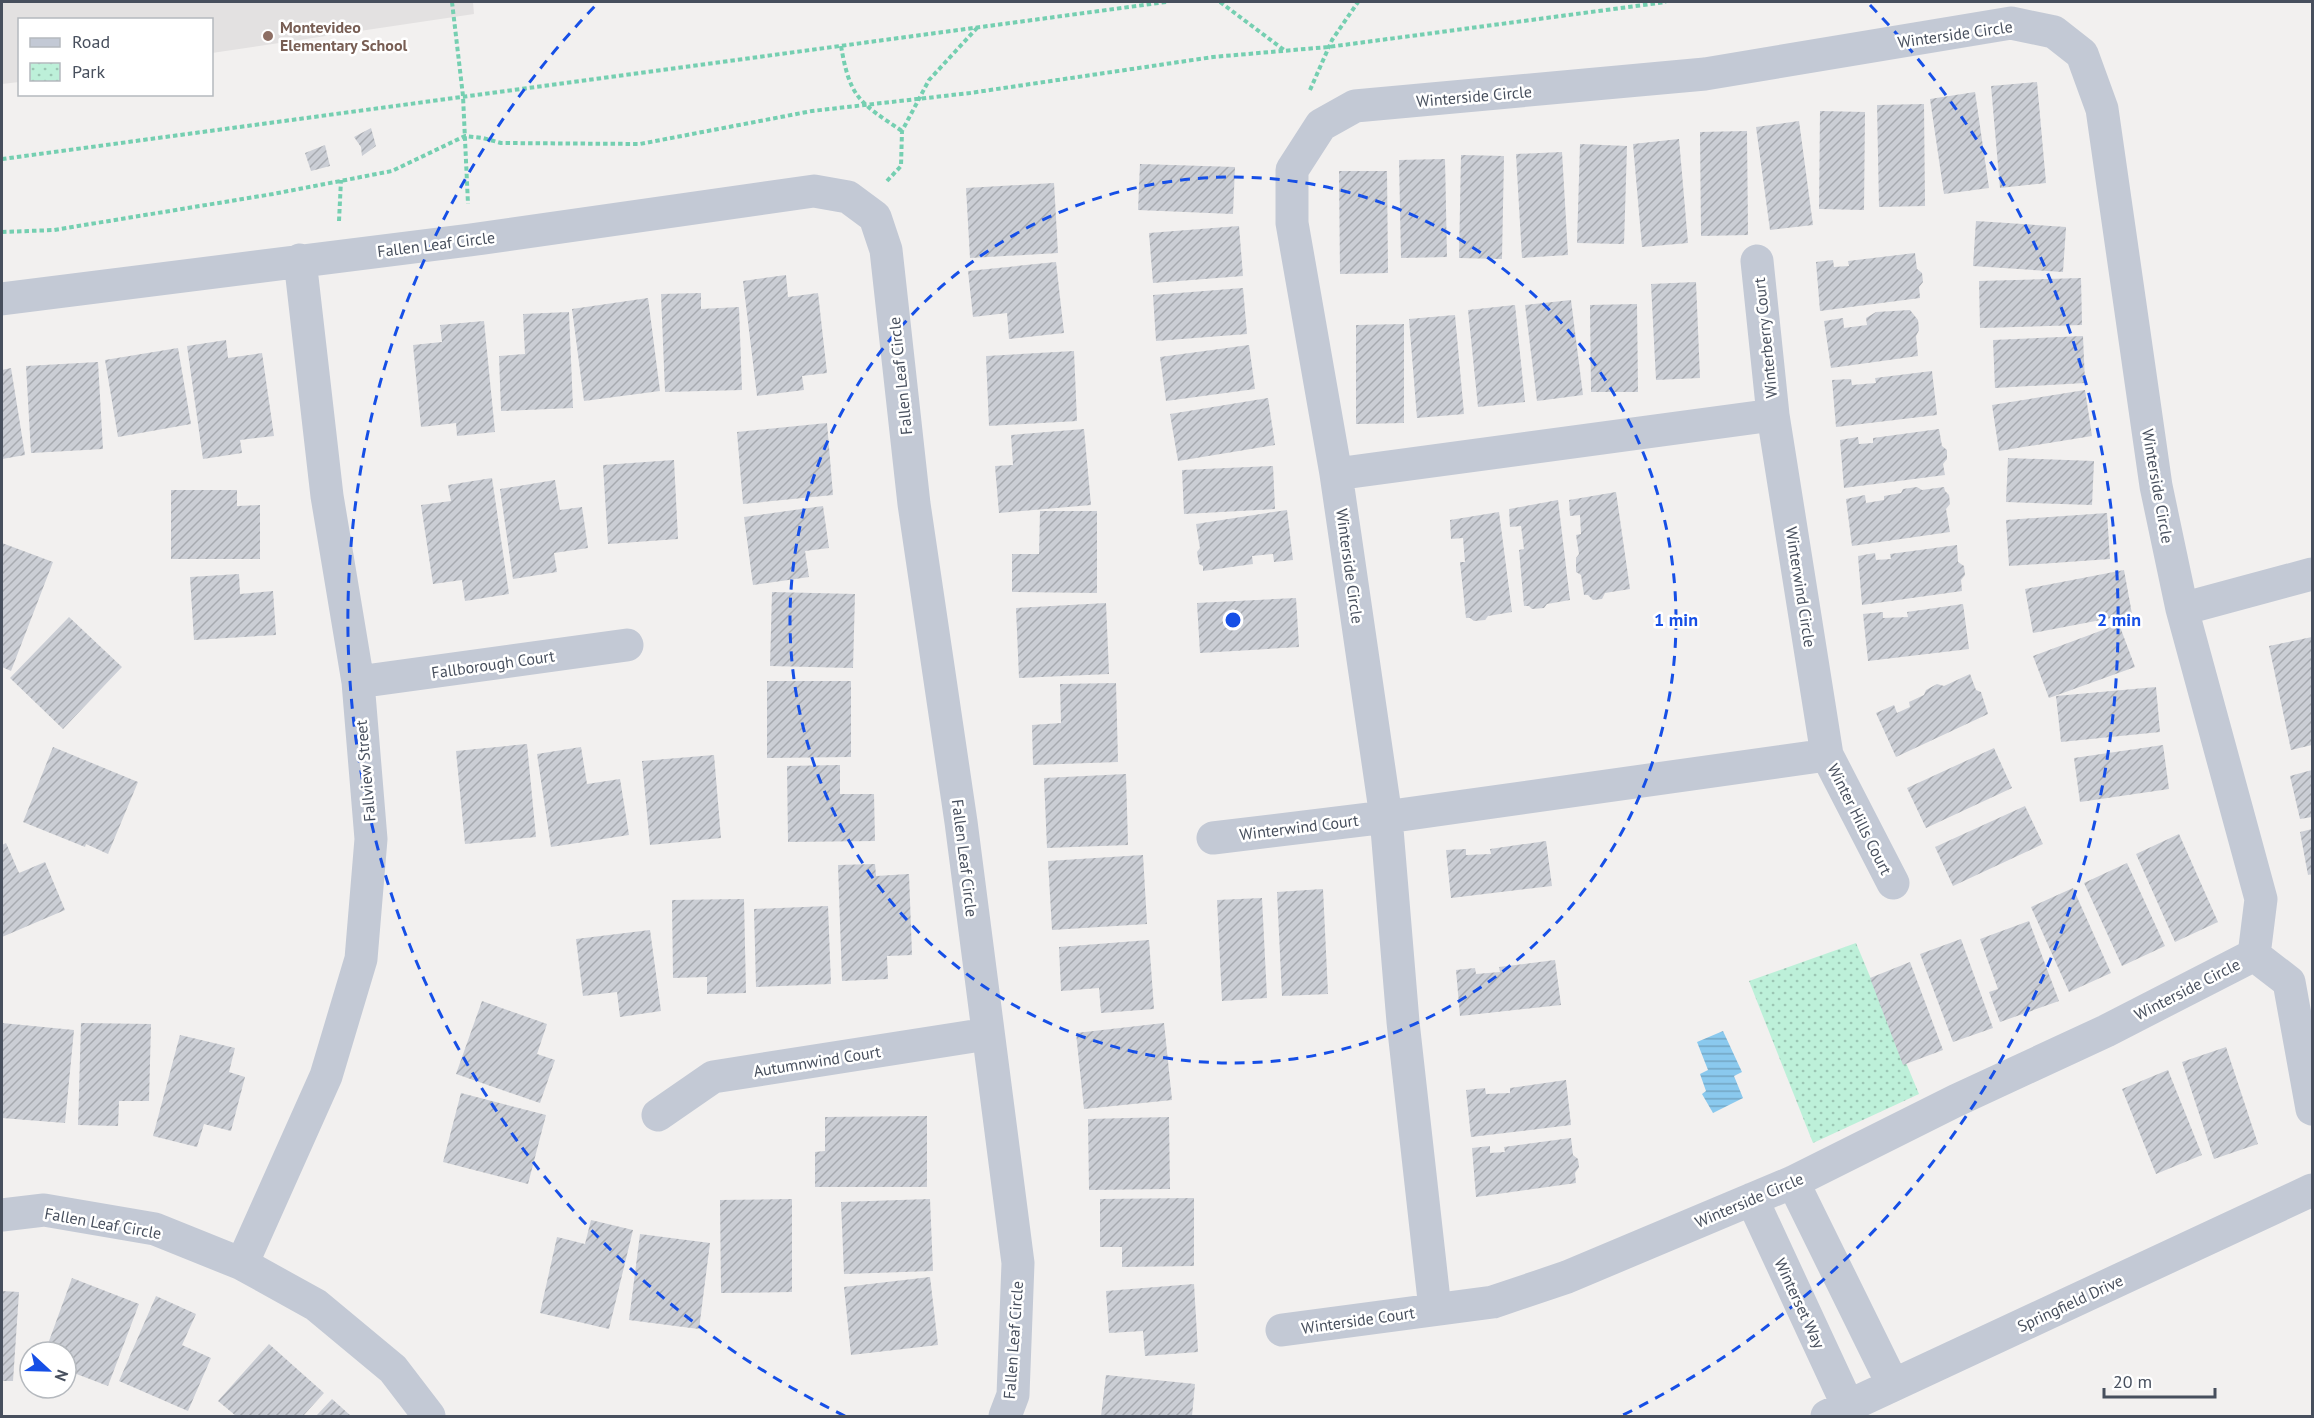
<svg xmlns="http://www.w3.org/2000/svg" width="2314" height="1418" viewBox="0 0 2314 1418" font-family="'PT Sans',sans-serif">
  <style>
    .education { fill: #e3e1e1 }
    .park { fill: url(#park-dots) }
    .water { fill: url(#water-rules) }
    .building { fill: url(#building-hatch) }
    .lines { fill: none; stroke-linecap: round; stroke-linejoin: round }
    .path { stroke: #75cfb1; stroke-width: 4; stroke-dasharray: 4.5 3; stroke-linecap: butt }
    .street { stroke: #c3c9d5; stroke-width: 33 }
    .ring { fill: none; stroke: #164fe6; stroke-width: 3; stroke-dasharray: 10 8 }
    .education-dot { fill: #8d6e63; stroke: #fff; stroke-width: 2 }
    .labels { text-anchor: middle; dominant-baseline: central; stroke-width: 5; stroke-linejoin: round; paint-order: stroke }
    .education-label { font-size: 16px; font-weight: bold; fill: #785e54; stroke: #fff; text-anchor: start }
    .street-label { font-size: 16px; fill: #474f5d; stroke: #fff }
    .centre { fill: #164fe6; stroke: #fff; stroke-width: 3 }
    .ring-label { font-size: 18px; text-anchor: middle; font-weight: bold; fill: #164fe6; stroke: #fff; stroke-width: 5; stroke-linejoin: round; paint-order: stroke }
  </style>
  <defs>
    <pattern id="park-dots" width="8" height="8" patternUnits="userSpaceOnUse" patternTransform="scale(1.5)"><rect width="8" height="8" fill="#bdf0d9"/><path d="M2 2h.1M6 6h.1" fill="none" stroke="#9bc5b3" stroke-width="1.8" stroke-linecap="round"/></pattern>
    <pattern id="water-rules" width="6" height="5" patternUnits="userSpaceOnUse" patternTransform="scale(1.5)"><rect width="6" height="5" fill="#8ac9ee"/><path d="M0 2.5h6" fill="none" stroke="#73a6c4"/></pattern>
    <pattern id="building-hatch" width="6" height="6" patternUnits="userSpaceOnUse" patternTransform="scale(1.5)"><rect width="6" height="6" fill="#cbced5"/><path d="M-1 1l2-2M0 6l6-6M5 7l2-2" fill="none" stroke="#a7aab0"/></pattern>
  </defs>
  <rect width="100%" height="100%" fill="#f2f0ef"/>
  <path class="education" d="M2,2H473L474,14L212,53V20H20L19,82L2,84Z"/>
  <path class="park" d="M1856,943L1919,1094L1813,1143L1749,981Z"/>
  <path class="water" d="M1723,1031L1742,1072L1734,1076L1743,1098L1713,1113L1702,1094L1706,1091L1700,1074L1708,1070L1697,1042Z"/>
  <path class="building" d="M2037,82L2046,183L2000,188L1991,86Z
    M1975,92L1989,188L1944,194L1930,99Z
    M1924,104L1925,206L1879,207L1877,105Z
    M1820,111L1865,112L1864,210L1819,209Z
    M1799,121L1813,225L1770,230L1756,127Z
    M371,128L376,146L362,156L361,147L354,137Z
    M1747,131L1748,235L1701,236L1700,132Z
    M1679,139L1688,243L1642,247L1633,144Z
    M1580,144L1627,146L1624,244L1577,243Z
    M325,145L330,166L311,171L305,153Z
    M1562,152L1568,255L1522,258L1516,154Z
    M1461,155L1504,156L1502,259L1459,258Z
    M1445,159L1447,257L1401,258L1399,160Z
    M1140,164L1235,167L1233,214L1138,210Z
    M1339,171H1387L1388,273L1340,274Z
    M1054,183L1058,253L970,258L966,188Z
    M1976,221L2066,227L2063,272L1973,266Z
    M1239,226L1243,276L1153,283L1149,233Z
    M1915,253L1917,269L1922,273L1923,282L1919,287L1920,298L1820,311L1816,262L1833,260L1834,267L1849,266L1848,261Z
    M1056,262L1064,333L1009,339L1007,313L973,317L968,271Z
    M786,275L788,297L818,293L827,373L802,376L804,390L757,396L743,281Z
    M2081,278L2082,325L1980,328L1979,281Z
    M1696,282L1700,378L1656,380L1651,284Z
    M1243,288L1247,334L1156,341L1153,295Z
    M701,293V309L739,307L742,390L665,392L661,294Z
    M648,298L660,391L584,401L572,309Z
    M1571,300L1583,395L1537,401L1525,305Z
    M1637,304L1638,392H1591L1590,305Z
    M1515,305L1525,402L1478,407L1468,310Z
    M1910,310L1918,320L1919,330L1916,336L1918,356L1831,368L1824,321L1843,318L1844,328L1867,325L1866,318L1876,312Z
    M569,312L573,408L501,411L499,356L525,354L523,314Z
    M1455,315L1464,414L1417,418L1409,319Z
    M484,321L495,432L457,436L456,423L421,427L413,345L442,342L440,325Z
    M1404,324V423L1356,424V325Z
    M2083,336L2085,383L1995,388L1993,340Z
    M226,340L228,358L262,353L274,436L240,440L242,453L203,459L187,346Z
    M1249,345L1255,389L1166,401L1160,357Z
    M178,348L191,424L118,437L105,360Z
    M1074,351L1077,421L989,426L986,356Z
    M98,362L103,449L31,453L26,366Z
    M11,368L25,455L2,459V370Z
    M1932,371L1937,415L1836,427L1832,380L1851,379L1852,385L1876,383L1875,378Z
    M2085,390L2092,436L1999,451L1992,405Z
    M1268,398L1275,445L1178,461L1170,414Z
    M827,423L833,495L743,504L737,432Z
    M1084,429L1091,505L999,513L995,466L1013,465L1011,435Z
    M1939,429L1942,446L1947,450V459L1943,464L1945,475L1844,488L1840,440L1858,437L1859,444L1873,443V438Z
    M2008,458L2094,461L2092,505L2006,502Z
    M674,460L678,539L608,544L603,465Z
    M1273,466L1275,509L1184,514L1182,470Z
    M492,478L509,594L465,601L462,580L433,584L421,505L451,501L448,485Z
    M555,480L560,510L582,507L588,548L554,553L557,572L513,579L500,489Z
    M1917,487L1922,490L1944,487L1945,491L1949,495L1950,504L1946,509L1950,532L1852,546L1846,499L1865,495L1866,503L1884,500V496L1901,493L1903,489Z
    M171,490H237V506L260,505V559H171Z
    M1616,492L1630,589L1605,593L1602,599L1593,600L1588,595H1584L1581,575L1576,572V558L1579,554L1576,535L1581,534L1580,515L1570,516L1569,500Z
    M1558,500L1570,600L1547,604L1544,608L1532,609L1529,606H1524L1519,550L1524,549L1521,526L1510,527L1509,509Z
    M823,506L829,548L805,551L809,577L753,585L744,517Z
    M1287,510L1293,560L1274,562L1273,554L1252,556L1253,564L1203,571V566L1199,564L1197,552L1200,548L1196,524Z
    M1040,511H1097V593L1012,592V554H1039Z
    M1499,512L1512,612L1488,616L1485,620L1474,621L1470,618H1466L1460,562H1465L1463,538L1451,539L1450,520Z
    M2107,513L2110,559L2009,566L2006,520Z
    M2,543L53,562L11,671L2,667Z
    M1957,545L1958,562L1964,566L1965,575L1961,580L1962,591L1862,605L1858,556L1875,553L1876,560L1891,559L1890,554Z
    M2124,570L2132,614L2033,633L2025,589Z
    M239,574L240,594L273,591L276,635L194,640L190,577Z
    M772,592L855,594L853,668L770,666Z
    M1296,598L1299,647L1200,653L1197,603Z
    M1106,603L1109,674L1019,678L1016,608Z
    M1963,604L1969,649L1868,661L1863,614L1883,612V618L1908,617L1907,612Z
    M69,617L122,667L63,729L10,678Z
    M2119,624L2135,667L2049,698L2033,656Z
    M2312,637V745L2291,750L2269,646Z
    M1970,674L1976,690L1981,692L1988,714L1896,757L1876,713L1894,705L1897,713L1910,707L1909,702L1924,695L1926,690L1937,684L1944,686Z
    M767,681H851V757L767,758Z
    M1116,683L1118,762L1033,765L1032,725L1061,723L1060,684Z
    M2156,687L2160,732L2061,742L2056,696Z
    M527,744L536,837L465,844L456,751Z
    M2163,745L2169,789L2080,802L2074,758Z
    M53,747L138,782L108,854L86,844L85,847L23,822Z
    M581,747L587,784L620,779L629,835L551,847L537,754Z
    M1994,748L2012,788L1926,828L1907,788Z
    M714,755L721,838L650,845L642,761Z
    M840,765V794H874L875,841L788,842L787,766Z
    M2312,770V817L2300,819L2290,776Z
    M1126,774L1128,845L1047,848L1044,778Z
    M2025,806L2043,844L1953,886L1935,847Z
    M2312,829V874L2308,875L2300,832Z
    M2179,834L2218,922L2175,942L2136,854Z
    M1546,841L1552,886L1451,898L1446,850L1466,849V855L1491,854L1490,849Z
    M6,843L19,873L45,862L65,910L2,937V845Z
    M1143,855L1147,924L1052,930L1048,861Z
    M2127,863L2165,946L2122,966L2084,883Z
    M875,864L876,876L909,874L912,955L887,956L888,979L842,981L838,865Z
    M2073,888L2111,973L2069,992L2031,907Z
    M1323,889L1328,994L1282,996L1277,892Z
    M1262,898L1267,998L1222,1001L1217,900Z
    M744,899L746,993L707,994V977L673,978L672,900Z
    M828,906L831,984L756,987L754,909Z
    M2029,921L2059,1001L2000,1022L1989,992L1998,989L1980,939Z
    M650,930L661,1011L620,1017L617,992L583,996L576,939Z
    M1961,939L1993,1028L1953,1042L1920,954Z
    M1149,940L1154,1009L1101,1013L1099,988L1061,991L1059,947Z
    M1555,960L1561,1005L1460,1016L1456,970L1475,968L1476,974L1500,972L1499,967Z
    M1910,962L1943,1050L1903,1065L1870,978Z
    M482,1001L547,1024L537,1054L555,1060L540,1103L456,1074Z
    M2,1023L74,1030L65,1123L2,1118Z
    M81,1023L151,1024L149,1101H119L118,1126L78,1125Z
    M1164,1023L1172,1100L1084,1109L1076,1033Z
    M180,1035L235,1048L229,1072L245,1077L231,1131L204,1124L197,1147L153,1136Z
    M2226,1047L2258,1144L2214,1159L2182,1062Z
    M2168,1070L2202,1155L2156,1174L2122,1089Z
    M1566,1080L1571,1125L1471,1137L1466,1090L1485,1088L1486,1094L1510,1093V1088Z
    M461,1093L546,1115L528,1184L443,1162Z
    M927,1116V1187H815V1152L825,1151V1117Z
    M1169,1117L1170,1189L1089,1190L1088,1119Z
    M1571,1138L1573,1155L1578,1159L1579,1167L1575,1173L1576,1183L1476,1197L1472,1148L1490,1146V1153L1505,1152L1504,1147Z
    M1194,1198V1266L1122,1267V1247H1100V1199Z
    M792,1199V1292L721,1293L720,1200Z
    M930,1199L933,1271L844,1274L841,1202Z
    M591,1220L633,1230L609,1329L540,1313L557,1237L585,1244Z
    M640,1234L710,1243L699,1329L629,1320Z
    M930,1277L938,1345L851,1355L844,1287Z
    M72,1278L139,1304L108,1386L66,1370V1352H45Z
    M1194,1284L1198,1352L1145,1356L1143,1331L1109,1333L1106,1291Z
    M2,1291L19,1292L13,1381H2Z
    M156,1296L196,1314L182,1345L211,1358L188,1411L119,1381Z
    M269,1344L324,1393L303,1416H236L218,1401Z
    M1106,1375L1195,1384L1192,1416H1101Z
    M332,1399L351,1416H316Z"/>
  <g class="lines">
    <path class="path" d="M452,2L463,96L468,204
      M1220,2L1284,50
      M841,46C850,98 859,102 902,131
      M1310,90L1332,40L1358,2
      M2,159L1166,2
      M887,181L901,166L902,131L929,80L977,28
      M339,221L341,180
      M2,232L54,230L273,194L392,171L465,136L483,138L501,143L640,144L812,111L970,93L1213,57L1328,47L1666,2"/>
    <path class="street" d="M1757,261L1773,415L1827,755L1893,883
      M2,299L470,240L814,191L848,197L875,217L886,250L914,504L961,822L1018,1263L1013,1395L1005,1416
      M1336,474L1773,415
      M2182,609L2312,574
      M358,682L627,645
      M1213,838L1386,817L1827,755
      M2254,955L2289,982L2312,1109
      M658,1115L713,1077L987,1034
      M1793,1182L1893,1385
      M1752,1199L1848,1406
      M2,1215L44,1210L155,1229L242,1264L316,1305L393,1369L429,1416
      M242,1264L326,1076L361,959L371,839L358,682L327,496L300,260
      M1282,1330L1493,1302L1567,1277L1793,1182L1955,1101L2106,1031L2254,955L2261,899L2182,609L2156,486L2102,109L2082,54L2054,32L2011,23L1705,74L1355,106L1321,125L1292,170V223L1336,474L1386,817L1403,1022L1435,1309
      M1827,1416L2312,1190"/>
  </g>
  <g class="ring">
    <circle cx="1233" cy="620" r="443"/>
    <path d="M845 1416A886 886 0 0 1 596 5M1870 5A886 886 0 0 1 1621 1416"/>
  </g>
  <circle class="education-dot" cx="268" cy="36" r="6"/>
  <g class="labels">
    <g class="education-label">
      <text x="280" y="27">Montevideo<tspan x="280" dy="18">Elementary School</tspan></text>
    </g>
    <g class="street-label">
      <text transform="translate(1955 34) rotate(-8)">Winterside Circle</text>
      <text transform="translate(1474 96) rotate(-5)">Winterside Circle</text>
      <text transform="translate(436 244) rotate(-7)">Fallen Leaf Circle</text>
      <text transform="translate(1765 338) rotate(-96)">Winterberry Court</text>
      <text transform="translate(900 376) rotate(-96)">Fallen Leaf Circle</text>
      <text transform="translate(2158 486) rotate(80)">Winterside Circle</text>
      <text transform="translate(1350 566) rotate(82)">Winterside Circle</text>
      <text transform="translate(1801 587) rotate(81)">Winterwind Circle</text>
      <text transform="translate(493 664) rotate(-8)">Fallborough Court</text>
      <text transform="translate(365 771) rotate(-95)">Fallview Street</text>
      <text transform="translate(1860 819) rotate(63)">Winter Hills Court</text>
      <text transform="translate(1299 827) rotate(-7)">Winterwind Court</text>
      <text transform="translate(965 858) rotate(83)">Fallen Leaf Circle</text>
      <text transform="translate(2187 989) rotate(-27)">Winterside Circle</text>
      <text transform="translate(817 1061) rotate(-9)">Autumnwind Court</text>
      <text transform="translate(1749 1200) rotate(-23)">Winterside Circle</text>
      <text transform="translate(103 1223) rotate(10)">Fallen Leaf Circle</text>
      <text transform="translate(1800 1303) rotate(65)">Winterset Way</text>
      <text transform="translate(2070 1303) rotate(-25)">Springfield Drive</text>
      <text transform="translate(1358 1320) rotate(-8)">Winterside Court</text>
      <text transform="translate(1013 1340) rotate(-86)">Fallen Leaf Circle</text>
    </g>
  </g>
  <circle cx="1233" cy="620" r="9" class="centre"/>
  <g class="ring-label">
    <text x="1676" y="626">1 min</text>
    <text x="2119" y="626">2 min</text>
  </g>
  <rect width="2314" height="1418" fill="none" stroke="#474f5d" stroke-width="6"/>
  <rect x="18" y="18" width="195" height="78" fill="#ffffff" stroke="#b5b9be" stroke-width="1.5"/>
  <rect x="30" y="38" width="30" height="9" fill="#c3c9d5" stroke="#b5b9be" stroke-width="1.5"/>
  <text x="72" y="48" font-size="18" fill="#474f5d">Road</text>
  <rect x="30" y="63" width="30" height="18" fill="url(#park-dots)" stroke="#b5b9be" stroke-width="1.5"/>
  <text x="72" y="78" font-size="18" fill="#474f5d">Park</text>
  <g transform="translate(48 1370) rotate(112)"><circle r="28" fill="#ffffff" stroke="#b5b9be" stroke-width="1.5"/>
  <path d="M0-4.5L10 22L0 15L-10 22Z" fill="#164fe6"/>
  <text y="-9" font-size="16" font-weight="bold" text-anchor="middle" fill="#474f5d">N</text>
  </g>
  <path d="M2104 1388v9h111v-9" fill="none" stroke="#474f5d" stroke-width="3"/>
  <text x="2113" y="1388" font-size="18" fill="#474f5d" stroke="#ffffff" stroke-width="4.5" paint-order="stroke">20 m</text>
</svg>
